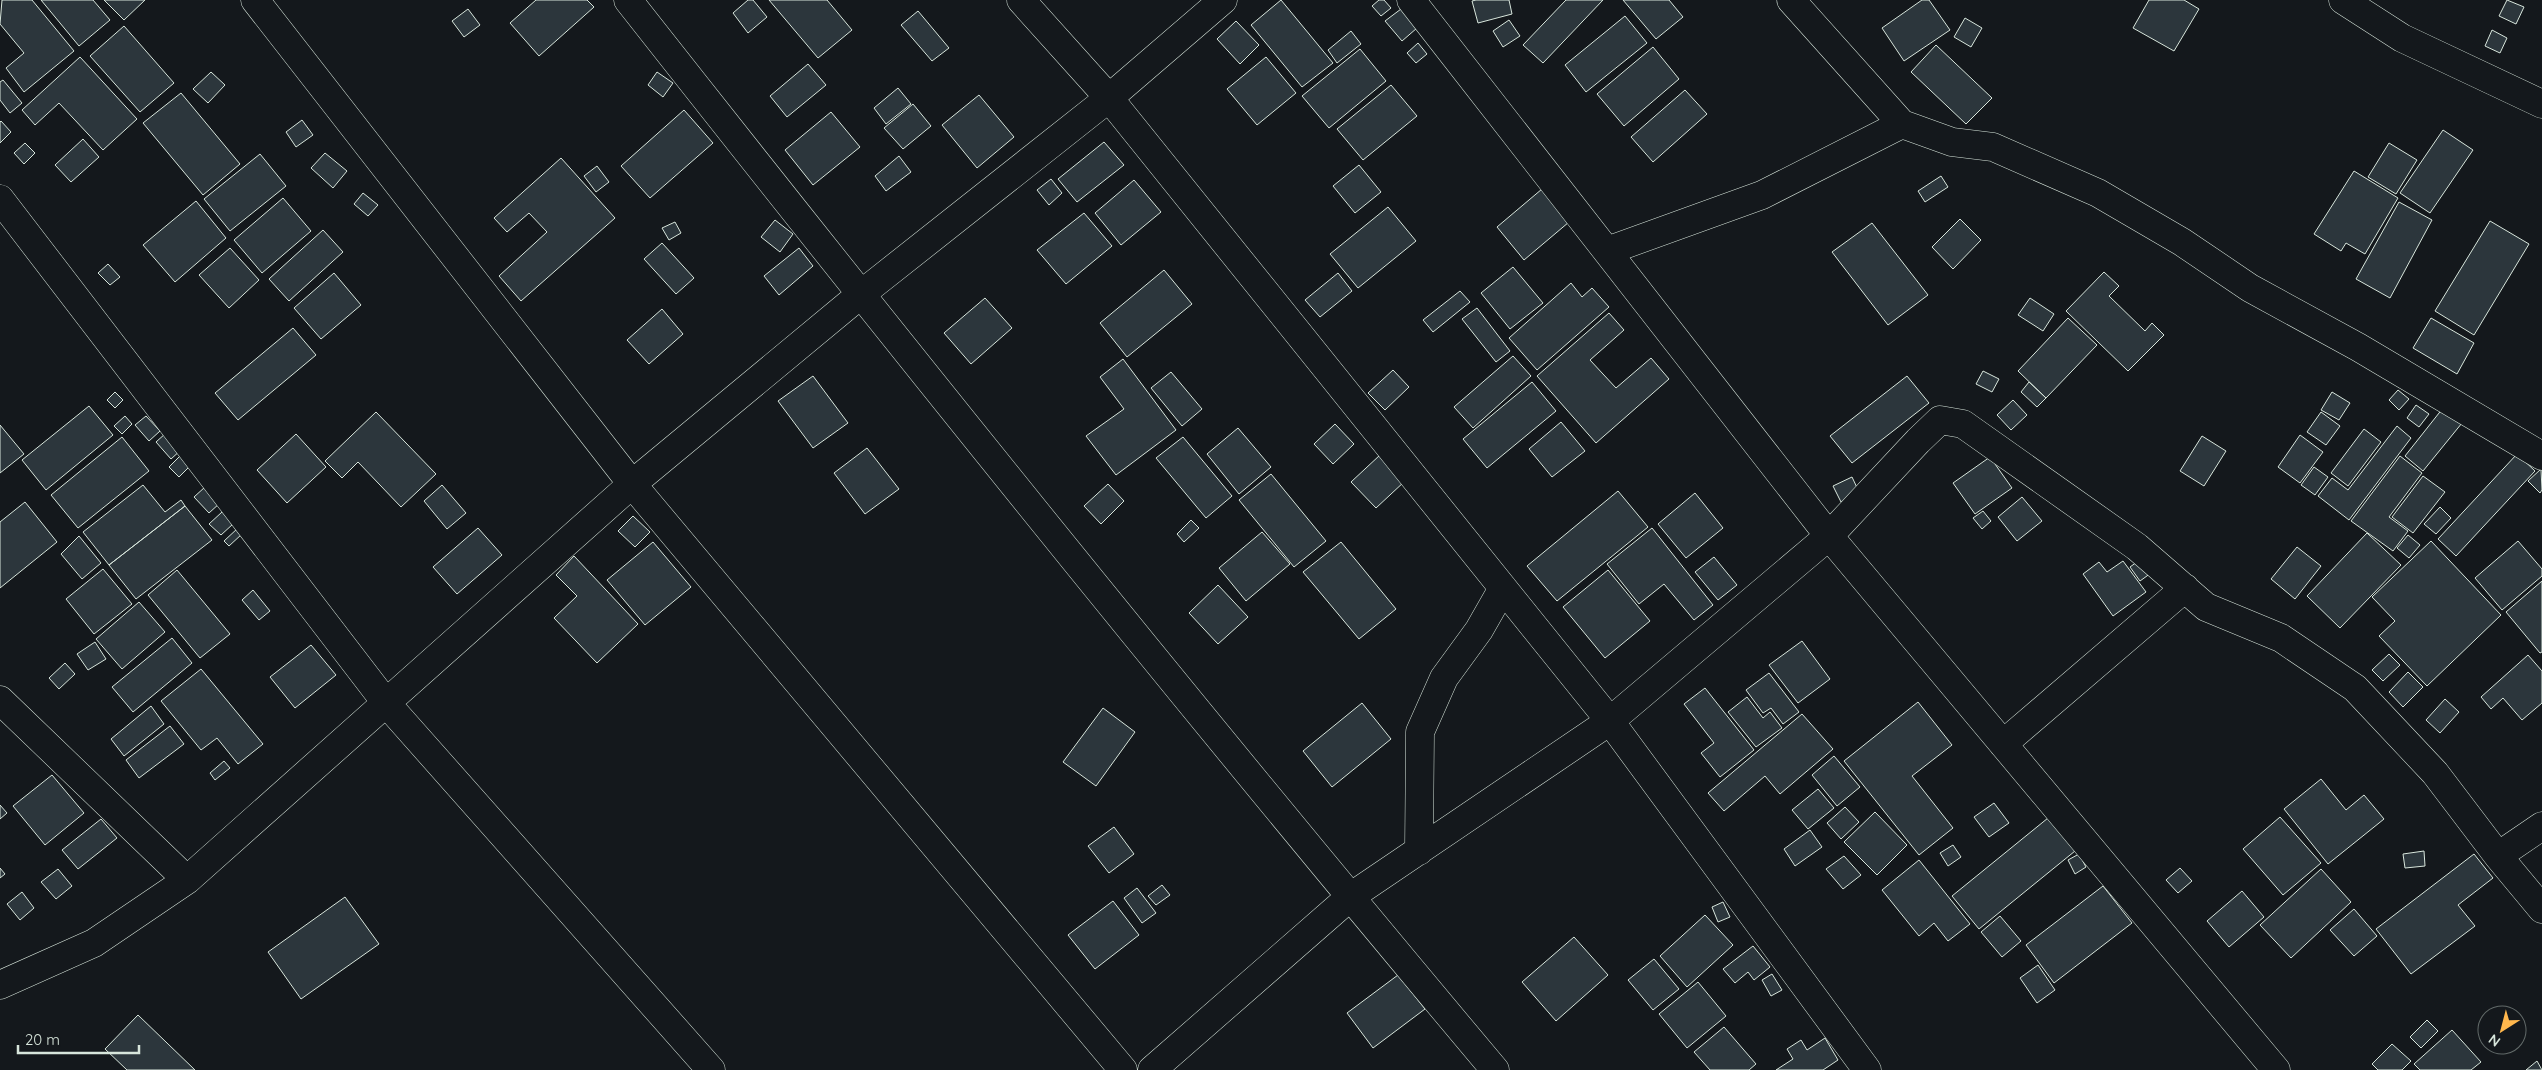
<svg xmlns="http://www.w3.org/2000/svg" width="2542" height="1070" viewBox="0 0 2542 1070" font-family="Quicksand,sans-serif">
  <style>
    .building { fill: #2c363c; stroke: #d8e6dc }
    .lines { fill: none; stroke-linecap: round; stroke-linejoin: round }
    .street-casing { stroke: #d8e6dc; stroke-width: 29 }
    .street { stroke: #14181c; stroke-width: 28 }
  </style>
  <rect width="100%" height="100%" fill="#14181c"/>
  <path class="building" d="M2,0H32L74,51L24,92L6,68L24,53L0,24Z
    M41,0H93L110,20L79,46Z
    M104,0H145L124,20Z
    M536,0H587L594,7L539,56L510,23Z
    M748,0H753L767,17L748,33L733,13Z
    M769,0H827L852,30L818,58Z
    M1281,0L1333,63L1302,87L1251,25Z
    M1379,0H1384L1391,8L1381,16L1372,6Z
    M1476,0H1509L1512,14L1478,23L1472,1Z
    M1566,0H1603L1543,63L1523,45Z
    M1623,0H1669L1683,17L1656,39Z
    M1922,0H1929L1950,30L1904,61L1882,28Z
    M2149,0H2184L2199,9L2174,51L2133,28Z
    M2507,0L2524,7L2516,24L2499,16Z
    M468,9L480,25L464,37L452,21Z
    M1401,9L1417,28L1402,41L1385,21Z
    M918,11L949,48L932,61L901,25Z
    M1625,16L1647,43L1586,92L1565,65Z
    M1965,18L1982,28L1971,47L1954,37Z
    M1509,20L1520,36L1503,47L1493,31Z
    M1236,21L1259,45L1240,64L1217,39Z
    M124,26L174,83L140,112L90,56Z
    M2492,30L2507,38L2500,53L2485,46Z
    M1351,31L1361,44L1337,63L1328,50Z
    M1418,43L1427,54L1416,63L1407,53Z
    M1936,45L1992,98L1966,124L1911,72Z
    M1653,47L1679,79L1624,126L1597,94Z
    M1360,49L1386,81L1329,128L1302,96Z
    M80,57L137,119L103,150L59,103L35,125L22,110Z
    M1266,57L1296,93L1257,125L1227,89Z
    M808,64L826,85L787,117L770,96Z
    M211,72L225,85L208,103L193,89Z
    M657,72L673,83L663,97L648,85Z
    M3,80L22,103L10,113L0,100V82Z
    M1391,85L1417,116L1363,160L1337,129Z
    M898,88L911,104L886,124L874,108Z
    M1685,90L1707,114L1653,162L1631,137Z
    M181,93L240,164L203,195L143,123Z
    M979,95L1014,137L977,168L942,125Z
    M913,104L931,126L903,149L884,128Z
    M684,110L713,143L650,198L621,166Z
    M831,112L860,147L813,185L785,150Z
    M302,120L313,135L296,147L286,132Z
    M1,121L11,132L0,143V122Z
    M2443,130L2473,150L2430,213L2400,193Z
    M83,139L99,157L71,182L55,165Z
    M1104,142L1124,165L1077,202L1058,179Z
    M25,143L35,153L24,164L14,153Z
    M2389,143L2417,160L2396,194L2368,177Z
    M325,153L347,171L333,188L311,168Z
    M260,154L286,186L230,231L204,199Z
    M899,156L911,172L886,191L875,176Z
    M561,158L615,218L521,301L499,276L547,232L529,213L507,232L494,218Z
    M1359,165L1381,192L1355,213L1333,186Z
    M597,166L609,182L596,192L584,176Z
    M2354,171L2398,198L2365,254L2346,243L2341,251L2314,234Z
    M1941,176L1948,187L1925,202L1918,191Z
    M1051,179L1062,193L1049,205L1037,190Z
    M1134,180L1161,212L1121,245L1095,213Z
    M1542,189L1569,222L1524,260L1497,227Z
    M363,193L378,205L368,216L354,204Z
    M283,198L311,231L262,273L234,240Z
    M196,201L226,238L175,282L143,245Z
    M2399,202L2432,220L2390,298L2356,279Z
    M1388,207L1416,241L1358,288L1330,254Z
    M1084,213L1112,246L1066,284L1037,250Z
    M1960,219L1981,240L1953,269L1932,247Z
    M775,220L793,234L780,252L761,237Z
    M2490,221L2529,244L2474,335L2435,311Z
    M675,222L681,233L669,240L662,228Z
    M1872,223L1928,295L1888,325L1832,252Z
    M323,230L343,252L289,301L269,279Z
    M662,243L694,278L676,294L644,259Z
    M230,248L259,280L229,308L199,275Z
    M799,248L813,266L779,295L764,276Z
    M108,264L120,277L110,285L98,273Z
    M1513,267L1543,303L1510,329L1481,293Z
    M1164,270L1192,304L1127,357L1100,323Z
    M2104,272L2119,286L2109,296L2145,331L2152,323L2164,335L2128,371L2066,311Z
    M334,273L361,305L321,339L294,308Z
    M1338,273L1352,291L1320,317L1305,300Z
    M1571,283L1582,297L1592,288L1609,307L1537,370L1509,338Z
    M1460,291L1470,302L1433,332L1423,320Z
    M985,298L1012,328L971,364L944,333Z
    M2030,298L2054,314L2043,331L2018,315Z
    M1477,308L1510,351L1496,362L1462,319Z
    M662,309L683,334L649,364L627,340Z
    M1609,313L1624,330L1590,360L1616,388L1651,358L1669,379L1596,443L1537,376Z
    M2068,318L2097,345L2046,398L2018,371Z
    M2431,318L2474,343L2457,374L2413,348Z
    M293,328L316,355L238,420L215,393Z
    M1513,356L1531,376L1473,428L1454,407Z
    M1123,359L1176,430L1116,475L1086,436L1124,409L1100,377Z
    M1393,370L1409,387L1385,410L1368,393Z
    M1983,371L1999,379L1992,392L1976,384Z
    M1171,372L1202,409L1182,426L1151,388Z
    M813,376L848,423L813,448L778,401Z
    M1907,376L1929,403L1852,463L1830,436Z
    M1532,382L1556,411L1487,468L1463,439Z
    M2029,382L2046,398L2037,407L2021,392Z
    M2398,390L2409,399L2399,410L2389,400Z
    M115,392L123,400L115,408L107,400Z
    M2332,392L2350,403L2339,420L2321,410Z
    M2013,400L2027,415L2011,430L1997,415Z
    M2416,405L2429,414L2419,427L2407,418Z
    M89,406L113,435L46,490L22,460Z
    M2443,408L2462,423L2423,471L2405,456Z
    M376,412L436,474L401,507L358,462L342,478L325,461Z
    M2321,412L2340,426L2326,445L2307,432Z
    M125,416L132,424L122,434L114,426Z
    M146,416L160,431L149,441L135,425Z
    M1561,422L1585,451L1552,477L1529,449Z
    M1335,424L1354,444L1333,464L1314,444Z
    M0,425L24,454L0,473Z
    M2397,426L2411,438L2349,520L2318,496L2332,478L2348,490Z
    M1238,428L1271,467L1239,494L1207,454Z
    M2364,429L2381,442L2348,486L2331,473Z
    M166,433L182,449L171,459L156,442Z
    M296,434L326,467L287,503L257,470Z
    M2300,435L2323,452L2300,483L2278,467Z
    M2202,436L2226,451L2204,486L2180,471Z
    M122,437L149,471L78,528L51,495Z
    M1183,437L1232,496L1206,518L1156,458Z
    M867,448L899,489L865,514L834,473Z
    M2517,454L2535,471L2456,556L2438,539Z
    M1380,455L1405,481L1376,508L1351,482Z
    M180,456L190,466L179,477L169,467Z
    M2400,456L2422,473L2389,517L2408,531L2393,551L2351,521Z
    M1990,457L2012,488L1975,514L1953,483Z
    M2314,467L2328,477L2315,495L2301,485Z
    M2541,469L2542,490L2540,493L2528,481Z
    M1271,474L1326,541L1294,567L1239,500Z
    M2423,476L2445,492L2413,533L2392,517Z
    M1852,477L1860,494L1841,502L1833,486Z
    M1108,484L1124,501L1101,524L1084,506Z
    M143,485L165,512L181,500L185,506L109,565L83,532Z
    M442,485L466,513L447,529L424,501Z
    M205,487L220,503L209,513L194,497Z
    M1618,491L1648,527L1557,601L1527,566Z
    M1695,493L1723,528L1686,558L1658,524Z
    M2022,497L2042,521L2017,541L1998,517Z
    M25,502L57,542L0,588V522Z
    M185,506L212,540L136,599L109,565Z
    M2440,507L2451,518L2436,534L2424,524Z
    M1983,511L1991,521L1982,529L1973,518Z
    M222,512L233,524L221,535L209,524Z
    M633,516L650,532L635,547L618,531Z
    M1191,520L1199,528L1184,542L1177,534Z
    M238,528L242,534L229,546L224,541Z
    M478,528L502,555L457,594L433,567Z
    M1652,528L1713,605L1694,620L1664,584L1639,604L1607,564Z
    M1262,532L1290,564L1246,601L1219,568Z
    M2367,533L2401,565L2340,628L2307,596Z
    M2408,535L2420,545L2409,558L2397,548Z
    M79,536L101,563L82,579L61,554Z
    M2431,541L2501,615L2427,686L2379,636L2395,621L2372,597Z
    M2518,541L2542,569V576L2502,610L2475,578Z
    M653,542L691,587L645,625L607,580Z
    M1341,542L1396,609L1359,639L1303,572Z
    M2297,547L2321,566L2295,599L2271,579Z
    M574,556L638,624L597,663L554,618L577,596L556,575Z
    M1714,557L1737,585L1718,600L1695,572Z
    M2141,559L2151,573L2140,581L2130,567Z
    M2123,561L2146,592L2113,616L2083,574L2099,562L2107,572Z
    M103,569L132,604L94,634L66,599Z
    M177,570L230,634L200,658L148,595Z
    M1608,570L1650,621L1605,658L1563,607Z
    M2542,581V652L2540,653L2506,612Z
    M1218,585L1248,617L1218,644L1189,613Z
    M253,590L270,611L259,620L242,600Z
    M139,602L165,632L122,669L96,639Z
    M172,638L192,663L133,712L112,687Z
    M1802,641L1830,679L1798,703L1769,665Z
    M95,642L106,659L88,670L77,654Z
    M311,645L336,675L295,708L270,677Z
    M2389,654L2400,665L2383,681L2372,670Z
    M2528,655L2542,671V703L2522,720L2503,698L2491,709L2481,697Z
    M65,663L75,674L59,689L49,678Z
    M201,669L263,744L238,764L217,738L201,750L161,701Z
    M2408,672L2423,687L2403,707L2389,692Z
    M1769,673L1799,712L1783,724L1771,708L1763,713L1746,690Z
    M1705,688L1754,750L1720,777L1701,753L1714,743L1684,704Z
    M1747,697L1763,718L1770,712L1782,728L1756,747L1728,712Z
    M2445,699L2459,712L2440,733L2426,720Z
    M1918,702L1952,745L1912,776L1953,828L1919,855L1844,761Z
    M1362,703L1391,739L1332,787L1303,751Z
    M151,706L164,724L124,756L111,739Z
    M1103,708L1135,732L1096,786L1063,762Z
    M1802,714L1833,749L1780,794L1765,776L1724,811L1708,793Z
    M170,726L184,744L139,778L126,760Z
    M1834,756L1860,787L1837,806L1812,775Z
    M224,761L230,768L215,780L210,773Z
    M52,775L84,813L45,845L13,806Z
    M2321,779L2346,810L2364,795L2384,819L2328,864L2284,809Z
    M1818,789L1834,808L1808,829L1792,810Z
    M1994,803L2009,823L1989,837L1974,817Z
    M0,805L7,813L0,819Z
    M1845,807L1859,822L1841,839L1827,823Z
    M1875,812L1907,845L1877,875L1844,842Z
    M2280,817L2321,863L2283,895L2243,849Z
    M2048,818L2075,851L1979,929L1952,896Z
    M101,819L117,838L78,869L62,850Z
    M1114,827L1134,854L1109,873L1088,846Z
    M1810,830L1822,847L1795,866L1784,849Z
    M1953,845L1961,857L1948,866L1940,853Z
    M2424,851L2425,866L2405,868L2403,854Z
    M2079,854L2086,867L2075,874L2068,860Z
    M2474,854L2493,878L2458,905L2475,926L2411,974L2376,929Z
    M1844,856L1861,875L1843,889L1826,869Z
    M1919,860L1970,924L1948,941L1934,923L1919,936L1882,890Z
    M0,868L5,874L0,878Z
    M2180,868L2192,881L2178,893L2166,880Z
    M58,869L72,886L56,899L41,882Z
    M2321,869L2351,902L2291,958L2260,925Z
    M1162,885L1170,895L1156,905L1148,896Z
    M2103,886L2132,923L2054,983L2026,945Z
    M1137,888L1156,913L1142,923L1124,898Z
    M2242,891L2264,917L2229,947L2207,921Z
    M22,892L34,908L20,920L7,904Z
    M345,897L379,944L301,999L268,952Z
    M1113,901L1139,935L1095,969L1068,935Z
    M1723,902L1730,917L1718,922L1712,907Z
    M2354,909L2377,936L2354,956L2330,930Z
    M1705,915L1733,945L1687,987L1660,956Z
    M2000,916L2021,941L2002,957L1981,932Z
    M1574,937L1608,975L1556,1021L1522,982Z
    M1753,946L1770,967L1754,980L1748,972L1735,983L1723,969Z
    M1654,959L1679,989L1653,1010L1628,980Z
    M2038,965L2055,990L2037,1003L2020,978Z
    M1772,974L1782,990L1771,996L1762,980Z
    M1398,975L1425,1009L1373,1048L1347,1013Z
    M1698,982L1726,1016L1687,1048L1659,1014Z
    M138,1015L195,1070H127L105,1049Z
    M2427,1020L2438,1031L2421,1048L2410,1037Z
    M1724,1027L1756,1064L1749,1070H1710L1694,1052Z
    M2452,1030L2481,1062L2471,1070H2420L2414,1064Z
    M1825,1038L1838,1060L1823,1070H1776L1793,1059L1787,1049L1801,1040L1807,1050Z
    M2392,1044L2411,1061L2402,1070H2378L2372,1064Z
    M2537,1061L2542,1070H2526Z"/>
  <g class="lines">
    <defs>
      <path id="street" d="M255,0L632,484L1123,1070
        M628,0C912,361 1200,719 1495,1070
        M1021,0L1109,98L1610,721L1867,1070
        M1411,0L1829,536L2276,1070
        M1791,0L1902,124L1952,142L1993,147L2098,193L2182,242L2250,288L2358,347L2542,456
        M2343,0L2402,38L2542,104
        M0,199L387,704L711,1070
        M1607,251L1762,195L1902,124
        M0,700L187,880
        M2003,744L2185,588
        M1419,851L1420,732L1444,678L1479,630L1503,588
        M2498,856L2542,826
        M0,985L94,943L187,880L632,484L860,295L1109,98L1223,0
        M1152,1070L1350,897L1610,721L1829,536L1918,441L1940,420L1963,424L2137,547L2206,607L2281,638L2355,688L2435,773L2498,856L2542,909"/>
    </defs>
    <use href="#street" class="street-casing"/>
    <use href="#street" class="street"/>
  </g>
  <g transform="translate(2502 1030) rotate(216)"><circle r="24" fill="#14181c" stroke="#626a69"/>
  <path d="M0-4L9 19L0 12L-9 19Z" fill="#ffb74d"/>
  <text y="-8" font-size="14" font-weight="bold" text-anchor="middle" fill="#d8e6dc">N</text>
  </g>
  <path d="M18 1045v8h121v-8" fill="none" stroke="#d8e6dc" stroke-width="2.5"/>
  <text x="25" y="1045" font-size="15" fill="#d8e6dc" stroke="#14181c" stroke-width="4" paint-order="stroke">20 m</text>
</svg>
